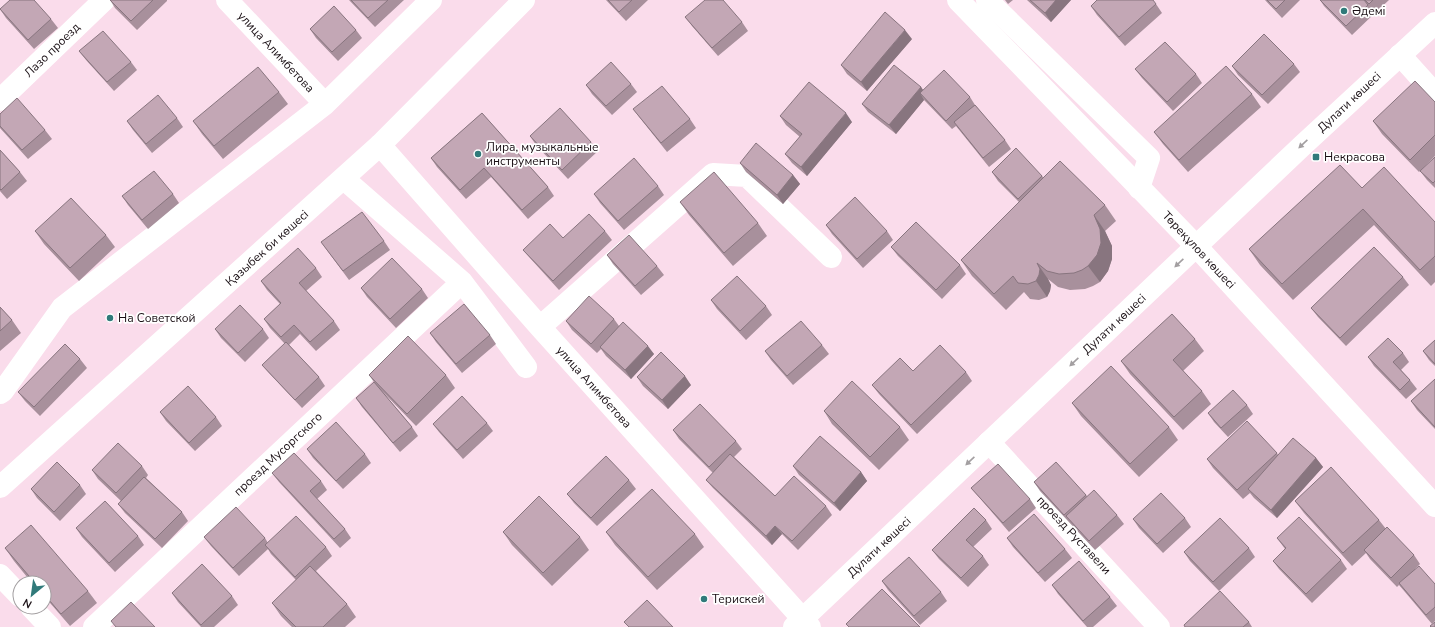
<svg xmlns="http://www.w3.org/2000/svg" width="1435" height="627" viewBox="0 0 1435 627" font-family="'Nunito Sans',sans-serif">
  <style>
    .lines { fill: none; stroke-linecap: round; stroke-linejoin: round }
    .minor { stroke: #fff; stroke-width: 22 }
    .major { stroke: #fff; stroke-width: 22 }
    .wall { fill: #a8909c }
    .shaded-wall { fill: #88757f }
    .building { fill: #c3a7b5; stroke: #88757f }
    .oneway { fill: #a39fa1 }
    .poi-dot { fill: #307a7a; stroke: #fff; stroke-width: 1.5 }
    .labels { text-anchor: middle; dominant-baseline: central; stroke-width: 3.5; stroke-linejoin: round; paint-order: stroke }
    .poi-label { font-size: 12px; fill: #1a1015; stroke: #fff; text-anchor: start }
    .street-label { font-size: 12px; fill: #1a1015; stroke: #fff }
  </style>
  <rect width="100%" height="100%" fill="#fadceb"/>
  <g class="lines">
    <path class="minor" d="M227,0L325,104
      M987,0L1149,158L1139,188
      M1400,55L1435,94
      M0,100L104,0
      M380,145L540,327L810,627
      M344,179L462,282L526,367
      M540,327L713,174L747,176L831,257
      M0,393L3,391L62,308L325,104L431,0
      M989,442L1159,627
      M0,575L20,596
      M31,607L50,627
      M94,627L462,282"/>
    <path class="major" d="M958,0L1196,246L1435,506
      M0,487L380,145L524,0
      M794,627L1303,145L1435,23"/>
  </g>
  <path class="wall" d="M110,0H167V1L137,30L115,8Z
    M349,0H404L375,27Z
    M606,0H648L626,21Z
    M1005,0H1013L1008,4Z
    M1027,0H1071L1051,22Z
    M1265,0H1300L1282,18Z
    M1320,0H1389L1375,13L1372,9L1375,13L1352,35L1324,6Z
    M1156,4L1162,13L1125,46L1097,15L1091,6Z
    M0,9L51,19L58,28L34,49L6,18Z
    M685,17L742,22L748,31L718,56L692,26Z
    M310,29L356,30L362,38L338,61L316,38Z
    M912,39L867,91L847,74L841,65Z
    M79,51L131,62L137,70L114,91L86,60Z
    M1294,64L1300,72L1268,104L1238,75L1232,66Z
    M1135,69L1196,74L1202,83L1173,111L1142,78Z
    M631,84L637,92L612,115L592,94L586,85Z
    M921,87L923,90L970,97L975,105L1005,140L1011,149L989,167L956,126L952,129L926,102L924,100L896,134L868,112L862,104Z
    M279,92L288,104L223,159L202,134L193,121Z
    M1252,94L1261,107L1188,172L1163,144L1154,132Z
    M1435,102V156L1419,172L1382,134L1373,121Z
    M633,109L690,119L696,128L667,152L640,118Z
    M482,113L548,187L554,196L528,219L491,177L466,199L437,167L431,158Z
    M0,114L45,130L52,139L28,159L0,128Z
    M780,116L852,122L807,176L792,163L785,154L800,137L786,125Z
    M177,118L183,127L152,153L133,130L127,121Z
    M530,136L591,142L598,151L568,179L536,145Z
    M0,150L20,172L27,181L7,199L0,191Z
    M1435,157V188L1427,180L1420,171Z
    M740,163L793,175L800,184L783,204L746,172Z
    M992,172L1042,176L1044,178L1105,205L1116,221L1105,231L1112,246V259L1108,271L1100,282L1093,286L1085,289L1070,290L1058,287L1048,279L1051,285L1050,291L1047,297L1039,300L1030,299L1024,292L1006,310L972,276L961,260L1019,202L998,181Z
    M658,186L664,195L624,230L600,203L594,194Z
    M1362,188L1435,222V282L1431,286L1374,225L1293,300L1260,265L1249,249Z
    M173,194L179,203L148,229L128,205L122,196Z
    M680,202L758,223L767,236L733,266L689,215Z
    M826,225L887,231L893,240L863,268L832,234Z
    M35,231L106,235L115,247L79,281L44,244Z
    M605,231L612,240L559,290L530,258L523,250L563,238Z
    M384,241L390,250L349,280L321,242Z
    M891,247L960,265L966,274L942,299L898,256Z
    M607,255L657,266L664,275L641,295L613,264Z
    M316,268L322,277L306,291L334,321L340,330L316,351L300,334L289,345L319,377L325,386L302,408L269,373L262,365L285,344L270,328L264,319L280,304L267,290L261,281Z
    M1403,277L1409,285L1346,346L1318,317L1311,308Z
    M361,288L422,289L428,298L396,328L367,297Z
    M711,300L766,306L772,315L746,340L717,309Z
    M0,307L12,320L21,333L0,351Z
    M614,319L619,326L654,354L631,379L606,356L601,349L597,353L572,330L566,321Z
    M215,329H263L269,338L245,362L221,338Z
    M430,333L490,335L496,344L462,373L436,342Z
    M1195,339L1204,351L1183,371L1202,391L1211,404L1183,430L1130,374L1121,361Z
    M1435,340V366L1429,360L1423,351Z
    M822,345L829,354L793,385L771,360L765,351Z
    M1403,353L1409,362L1401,370L1410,380L1417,389L1406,399L1374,366L1368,357Z
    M80,359L87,368L40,416L25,401L18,392Z
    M913,371L966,372L972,381L917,434L879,394L872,385Z
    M369,375H446L455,388L416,426L381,390L412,427L418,436L400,452L362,407L356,398L376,385Z
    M637,377L691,385L668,409L643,386Z
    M1435,379V429L1417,410L1411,401Z
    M1072,403L1169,427L1178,440L1139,477L1081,416Z
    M1247,405L1253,414L1228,437L1214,422L1208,413Z
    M824,411L900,427L909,440L879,470L832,424Z
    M160,412L216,417L222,426L195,451L166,421Z
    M487,423L493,431L463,459L439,432L433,424Z
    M673,430L736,441L742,449L734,457L775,496L826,506L832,515L798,550L782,534L772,545L713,488L706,480L713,473L679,439Z
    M307,449L365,454L371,463L343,489L313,458Z
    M1277,453L1278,455L1316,458L1323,467L1277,518L1254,498L1250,493L1243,499L1213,468L1207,459Z
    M142,466L148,475L146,478L182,512L188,521L162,548L125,513L118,504L121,501L98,479L92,470Z
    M793,466L861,472L867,481L840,511L799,475Z
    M272,473L321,481L327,490L317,499L345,529L351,538L340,548L279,482Z
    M629,480L636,489L597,526L574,503L567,494Z
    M1034,482L1086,495L1087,496L1117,515L1124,524L1095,550L1040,491Z
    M80,485L86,494L60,521L37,498L31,489Z
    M971,488L1030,499L1036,508L1009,532L978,496Z
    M1295,501L1379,520L1386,529L1414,555L1420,564L1415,569L1435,584V621L1432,624L1405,592L1399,585L1397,587L1370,559L1366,553L1352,566L1304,513Z
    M1185,518L1191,527L1163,553L1139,528L1133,519Z
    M986,520L992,529L973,547L983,556L989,565L968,587L939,559L932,550Z
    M76,528L138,536L144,545L115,572L82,537Z
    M503,532L580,537L589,550L552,586L512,545Z
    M606,532L695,534L704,547L657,590L615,545Z
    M204,537L265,538L268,543L326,547L332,556L316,571L347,604L356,617L345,627H292L281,616L272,603L296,580L271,554L268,549L239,576L211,546Z
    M1007,538L1065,549L1072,558L1045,582L1013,547Z
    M1277,538L1341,560L1347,569L1312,603L1279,569L1273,561L1285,549Z
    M5,548L88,591L97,603L70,626L44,596V583H32L14,561Z
    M1249,548L1255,557L1219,591L1190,561L1184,552Z
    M882,581L941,592L947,601L920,625L888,590Z
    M1052,585L1110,597L1117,606L1093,627H1087L1058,594Z
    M172,593L232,596L238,605L214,627H201L178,602Z
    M1249,622L1252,627H1185Z"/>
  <path class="shaded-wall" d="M1056,0H1071L1051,22L1045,13Z
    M905,30L912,39L867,91L861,82Z
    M921,87L927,96L920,93L924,100L896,134L889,125Z
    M846,113L852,122L807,176L801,167Z
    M793,175L800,184L783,204L777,195Z
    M1094,215L1105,231L1112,246V259L1108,271L1100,282L1088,266Z
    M1037,263L1048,279L1051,285L1050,291L1047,297L1036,281Z
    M648,346L654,354L631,379L625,370Z
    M685,376L691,385L668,409L662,400Z
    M1316,458L1323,467L1277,518L1271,510Z
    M861,472L867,481L840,511L834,503Z
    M775,526L782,534L772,545L766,536Z"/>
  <path class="building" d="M10,0H34L51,19L28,40L0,9Z
    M110,0H153L131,21Z
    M351,0H388L368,18Z
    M608,0H632L619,12Z
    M705,0H723L742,22L712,48L685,17Z
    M1030,0H1056L1045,13Z
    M1097,0H1153L1156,4L1119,37L1091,6Z
    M1267,0H1285L1276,9Z
    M1320,0H1364L1368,5L1346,26Z
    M1365,0H1373L1369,4Z
    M334,6L356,30L332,52L310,29Z
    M885,12L905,30L861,82L841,65Z
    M103,31L131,62L107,82L79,51Z
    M1264,34L1294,64L1262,95L1232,66Z
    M1165,42L1196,74L1167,102L1135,69Z
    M611,62L631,84L606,106L586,85Z
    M894,65L921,87L889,125L862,104Z
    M1226,66L1252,94L1179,160L1154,132Z
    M258,67L279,92L214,146L193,121Z
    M944,70L970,97L946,121L920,93Z
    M1415,81L1435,102V135L1410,160L1373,121Z
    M809,82L846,113L801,167L785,154L802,134L780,116Z
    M662,86L690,119L661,143L633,109Z
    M158,95L177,118L146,144L127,121Z
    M17,98L45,130L22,150L0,126V114Z
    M975,105L1005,140L983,158L954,122Z
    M560,108L591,142L562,170L530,136Z
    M482,113L548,187L522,210L484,168L460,190L431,158Z
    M756,143L793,175L777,195L740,163Z
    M1016,148L1042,176L1018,199L992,172Z
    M0,150L20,172L1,190L0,189Z
    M1435,157V181L1433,183L1420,171Z
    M634,158L658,186L618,221L594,194Z
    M1060,161L1105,205L1094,215L1100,229L1101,243L1097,255L1088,266L1082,270L1074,273L1059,274L1047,271L1037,263L1040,269L1039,275L1036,281L1028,284L1018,283L1013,276L994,294L961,260Z
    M1340,165L1362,188L1384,167L1435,222V256L1420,270L1363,209L1282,284L1249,249Z
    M154,171L173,194L142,220L122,196Z
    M714,172L758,223L724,253L680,202Z
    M855,197L887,231L857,259L826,225Z
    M71,198L106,235L70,268L35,231Z
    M362,212L384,241L343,271L321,242Z
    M589,214L605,231L553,281L523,250L550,224L563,238Z
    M916,222L960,265L936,290L891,247Z
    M629,235L657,266L635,286L607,255Z
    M1374,247L1403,277L1340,338L1311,308Z
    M298,248L316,268L299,283L334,321L310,342L294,325L281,337L264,319L281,303L261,281Z
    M392,258L422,289L390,319L361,288Z
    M737,276L766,306L740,331L711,300Z
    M589,296L614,319L591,344L566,321Z
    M464,304L490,335L456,364L430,333Z
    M240,305L263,329L238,353L215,329Z
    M0,307L12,320L0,331Z
    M1172,314L1195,339L1173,360L1202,391L1174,417L1121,361Z
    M801,321L822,345L787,376L765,351Z
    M623,322L648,346L625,370L600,347Z
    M408,336L446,375L407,414L369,375Z
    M1388,338L1403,353L1393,362L1410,380L1400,390L1368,357Z
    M1435,340V364L1423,351Z
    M286,342L319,377L295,400L262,365Z
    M65,344L80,359L34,407L18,392Z
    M940,345L966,372L911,425L872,385L900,358L913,371Z
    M661,352L685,376L662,400L637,377Z
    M1111,366L1169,427L1130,464L1072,403Z
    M1435,379V427L1411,401Z
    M852,381L900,427L870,457L824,411Z
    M374,382L412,427L393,443L356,398Z
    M188,386L216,417L189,443L160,412Z
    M1233,390L1247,405L1221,428L1208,413Z
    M462,396L487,423L457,450L433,424Z
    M700,404L736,441L709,467L673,430Z
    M1247,421L1277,453L1237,490L1207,459Z
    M336,422L365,454L336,481L307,449Z
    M820,436L861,472L834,503L793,466Z
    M1293,438L1316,458L1271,510L1248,489Z
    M118,443L142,466L116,493L92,470Z
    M294,453L321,481L310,491L345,529L334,539L272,473Z
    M730,454L775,496L794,476L826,506L792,541L775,526L766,536L706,480Z
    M606,456L629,480L591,518L567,494Z
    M57,462L80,485L54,512L31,489Z
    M1056,462L1086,495L1064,515L1034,482Z
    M998,464L1030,499L1003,523L971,488Z
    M1331,467L1379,520L1343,553L1295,501Z
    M144,477L182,512L155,539L118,504Z
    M652,489L695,534L648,577L606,532Z
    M1094,490L1117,515L1089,541L1066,516Z
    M1161,493L1185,518L1157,544L1133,519Z
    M539,496L580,537L543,573L503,532Z
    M105,501L138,536L109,563L76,528Z
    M236,507L265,538L233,568L204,537Z
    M974,508L986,520L966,540L983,556L961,578L932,550Z
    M1034,514L1065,549L1038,573L1007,538Z
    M296,516L326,547L295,577L265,545Z
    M1299,517L1341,560L1306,594L1273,561L1286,548L1277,538Z
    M1220,518L1249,548L1213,582L1184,552Z
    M31,525L88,591L61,614L44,594V583H35L5,548Z
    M1387,527L1414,555L1391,578L1364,550Z
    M909,557L941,592L914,616L882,581Z
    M1079,561L1110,597L1083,621L1052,585Z
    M202,564L232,596L201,625L172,593Z
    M310,566L347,604L323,627H296L272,603Z
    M1419,566L1435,584V607L1426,615L1399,583Z
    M882,589L920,627H849L846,624Z
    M1220,591L1249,622L1243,627H1185L1184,625Z
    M647,600L673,627H629L624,622Z
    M131,602L155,627H116L111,621Z
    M1435,622V627H1431L1430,626Z"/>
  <defs><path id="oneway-solid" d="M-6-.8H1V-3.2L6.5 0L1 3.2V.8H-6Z"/></defs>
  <g class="oneway">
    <use href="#oneway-solid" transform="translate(1303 144) rotate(137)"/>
    <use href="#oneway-solid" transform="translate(1179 263) rotate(137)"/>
    <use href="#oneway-solid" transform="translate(1074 362) rotate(137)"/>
    <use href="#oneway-solid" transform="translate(970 461) rotate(137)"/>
  </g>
  <g class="poi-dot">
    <circle cx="1344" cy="11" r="4"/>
    <circle cx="478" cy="154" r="4"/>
    <rect x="1312" y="153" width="8" height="8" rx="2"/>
    <circle cx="110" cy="318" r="4"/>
    <circle cx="704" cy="599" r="4"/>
  </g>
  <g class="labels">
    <g class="poi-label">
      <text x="1352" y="11">Әдемі</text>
      <text x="486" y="147">Лира, музыкальные<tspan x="486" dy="14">инструменты</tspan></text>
      <text x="1324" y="157">Некрасова</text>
      <text x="118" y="318">На Советской</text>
      <text x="712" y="599">Терискей</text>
    </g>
    <g class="street-label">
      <text transform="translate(52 50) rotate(-44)">Лазо проезд</text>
      <text transform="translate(276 52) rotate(47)">улица Алимбетова</text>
      <text transform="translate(1349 102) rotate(-43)">Дулати көшесі</text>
      <text transform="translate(267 248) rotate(-42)">Қазыбек би көшесі</text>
      <text transform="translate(1199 250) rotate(47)">Төреқұлов көшесі</text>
      <text transform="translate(1114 324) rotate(-43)">Дулати көшесі</text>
      <text transform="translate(594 387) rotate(48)">улица Алимбетова</text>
      <text transform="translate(278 454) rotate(-43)">проезд Мусоргского</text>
      <text transform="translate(1074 535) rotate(47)">проезд Руставели</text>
      <text transform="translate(879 547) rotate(-43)">Дулати көшесі</text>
    </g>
  </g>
  <g transform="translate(32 595) rotate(209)"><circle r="19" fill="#ffffff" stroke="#a39fa1"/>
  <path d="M0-3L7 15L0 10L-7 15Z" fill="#307a7a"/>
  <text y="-6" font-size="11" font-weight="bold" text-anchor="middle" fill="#1a1015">N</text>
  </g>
</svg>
